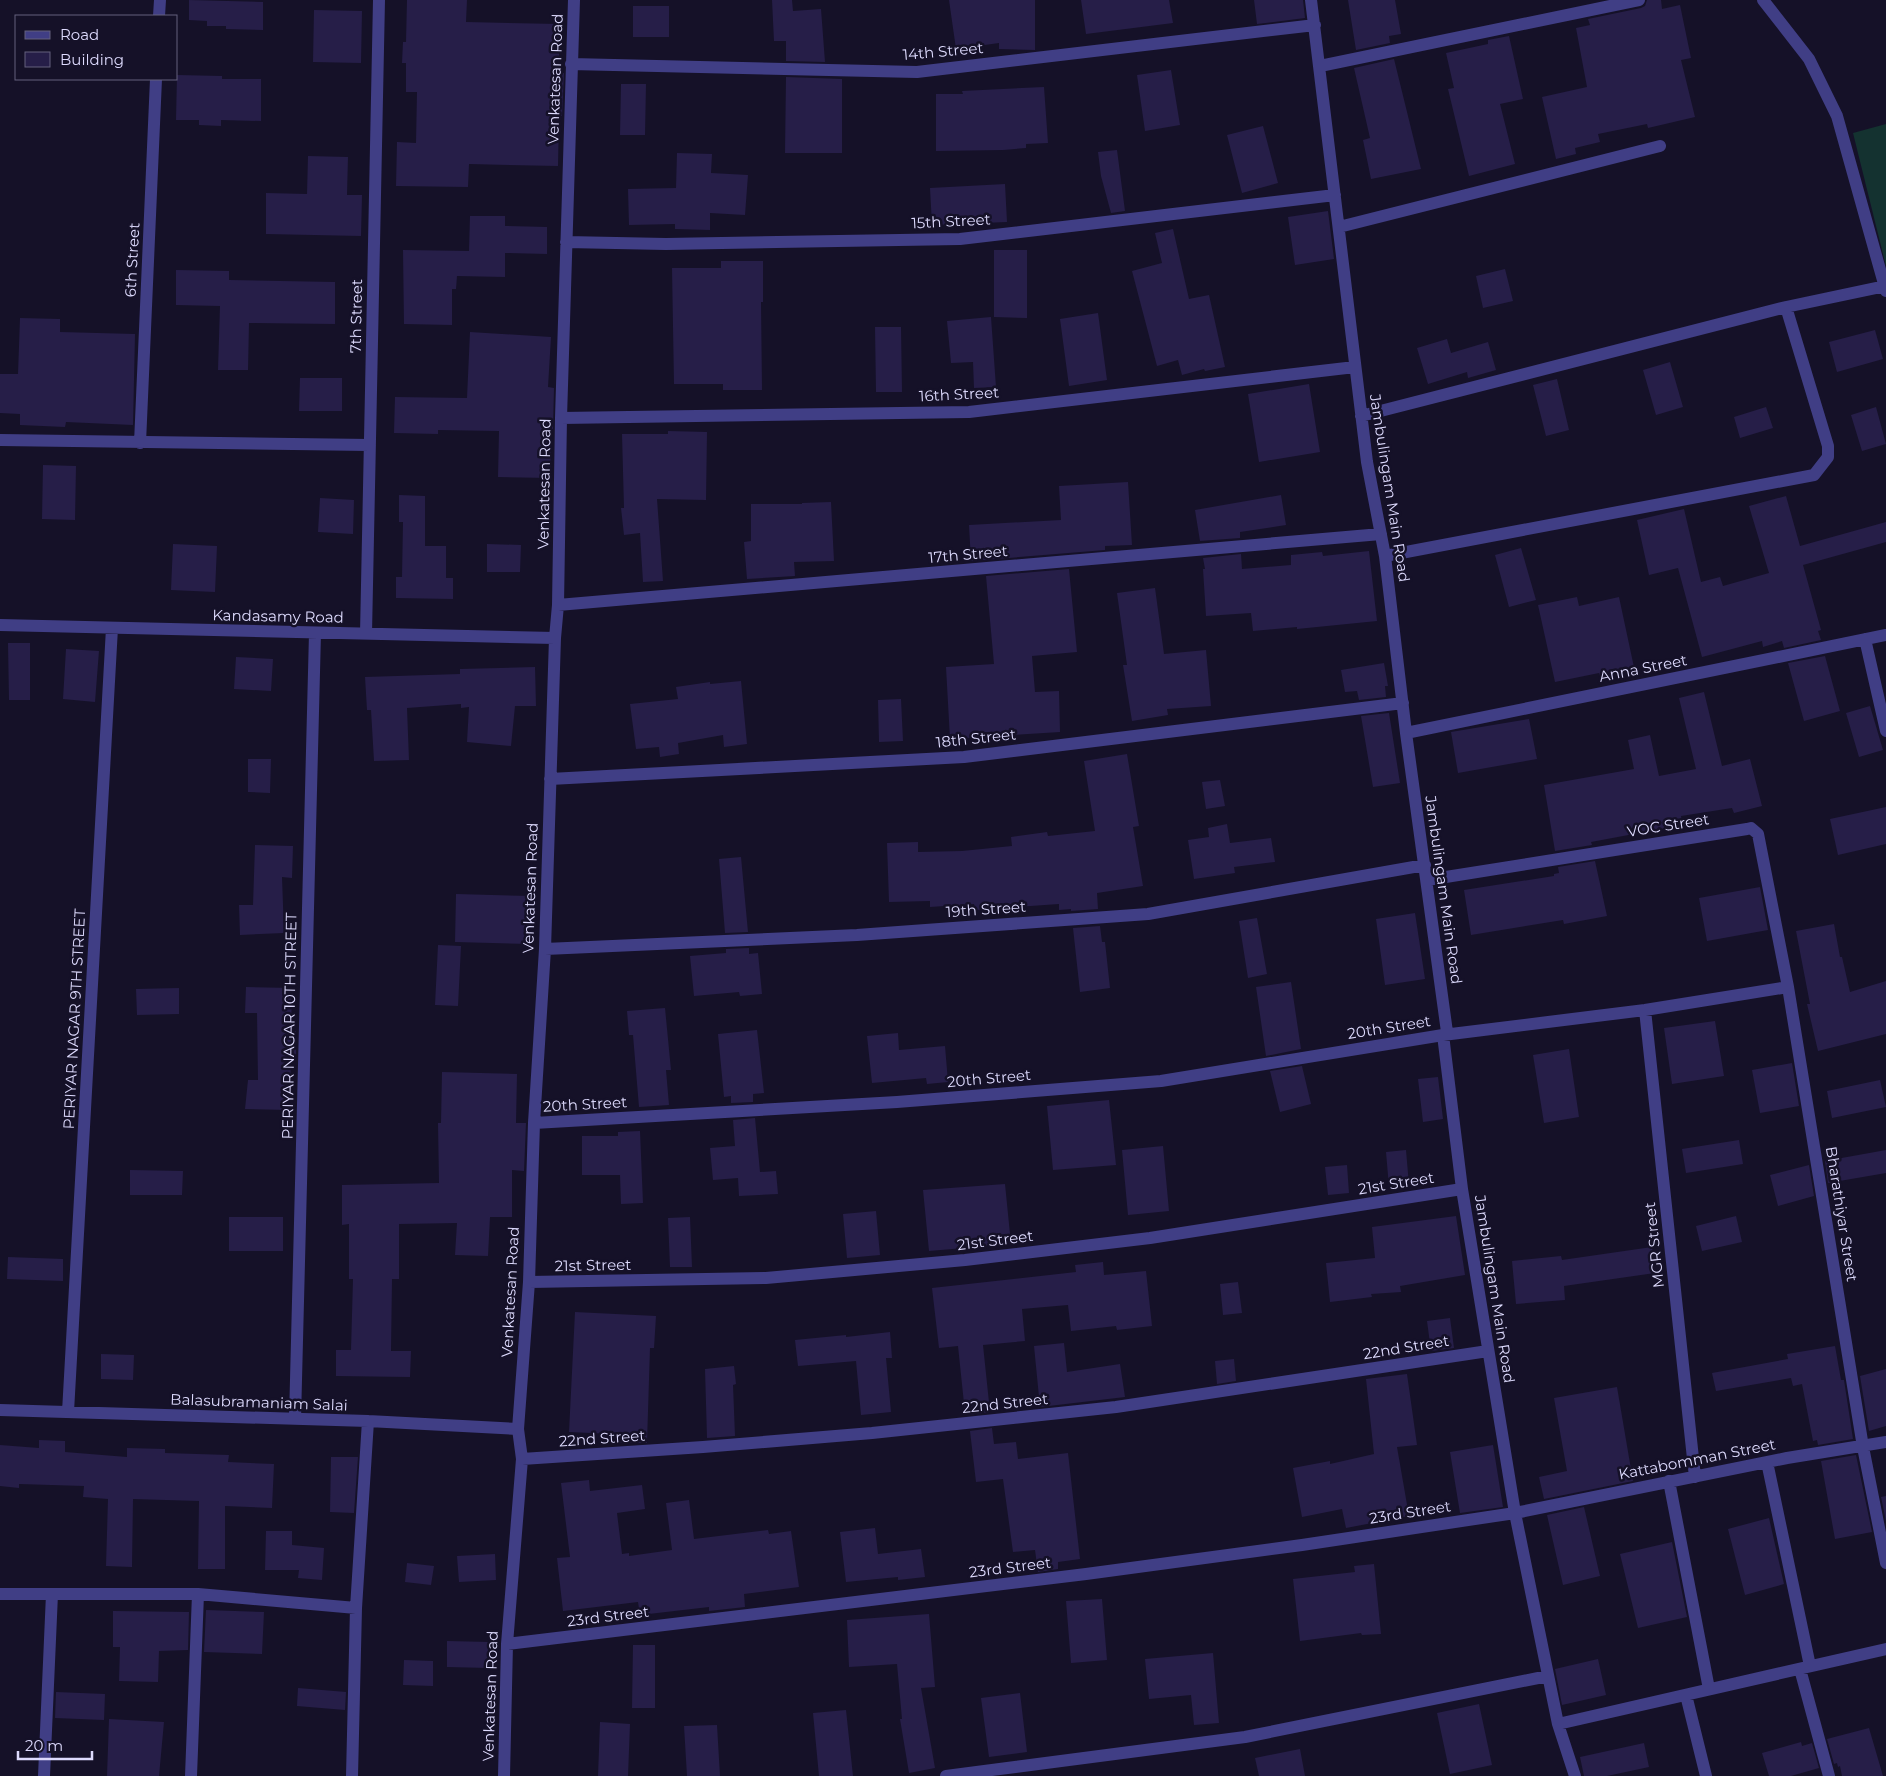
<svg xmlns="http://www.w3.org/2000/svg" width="1886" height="1776" viewBox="0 0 1886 1776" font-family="Montserrat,sans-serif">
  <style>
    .green { fill: #143230 }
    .building { fill: #261e48 }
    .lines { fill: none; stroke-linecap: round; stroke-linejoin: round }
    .minor { stroke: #403e85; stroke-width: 12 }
    .labels { text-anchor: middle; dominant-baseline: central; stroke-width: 5; stroke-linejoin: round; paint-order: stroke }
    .street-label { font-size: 15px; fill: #dddafd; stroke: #151128 }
  </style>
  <rect width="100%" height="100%" fill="#151128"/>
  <path class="green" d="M1886,124V266L1853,133Z"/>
  <path class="building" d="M189,0L263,2V30L226,29V26H207V21L189,20Z
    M407,0H467L466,22L559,24V73H564L562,116H559L558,166L469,164L468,187L396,186L397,142L416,143L417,92H406V63H402L403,42H406Z
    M772,0H792L793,11L821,9L825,62L786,61V41H774Z
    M949,0H1035V50L999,49V43L956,49Z
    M1081,0H1169L1173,23L1086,34Z
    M1254,0H1303L1305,18L1257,24Z
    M1348,0H1395L1401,34L1389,36L1390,43L1356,50Z
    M1647,0H1661L1662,9L1680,5L1691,58L1681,60L1695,117L1648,128L1647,124L1598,134L1600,142L1575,148L1576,154L1556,159L1542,97L1587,87L1576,28L1590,25L1588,19L1641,8L1645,6Z
    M633,6H669V37H633Z
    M314,10L362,11L361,63L313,62Z
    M1509,36L1523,99L1500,104L1515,164L1469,176L1448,89L1454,88L1446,53L1488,44V40Z
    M1394,59L1421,169L1371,179L1363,140L1370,138L1354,68Z
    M1171,70L1180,125L1145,131L1137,75Z
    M177,75L222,76V79H261V121L221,120V126L199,125V120H176Z
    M786,77L842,79V153H785Z
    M621,84H646L645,135H620Z
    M1044,87L1048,143L1026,144V148L1003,150L936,151V94H963L962,91Z
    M1263,126L1278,183L1242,193L1227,135Z
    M1117,150L1125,211L1111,213L1101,176L1098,152Z
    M677,153L712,154L711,173L748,175L745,215L710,213V230L675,229V224L629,225L628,189L676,188Z
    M308,156L348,157L347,195H362L361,236L266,234V193L307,194Z
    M1005,184L1007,222L932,225L930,188Z
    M1328,211L1334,259L1295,265L1288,217Z
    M470,216H505V226L547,227V254L505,253V277L457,276L456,289H452V325L404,324L403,250L469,251Z
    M1173,229L1189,299L1209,295L1225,367L1205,371L1204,369L1182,375L1178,360L1157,366L1132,271L1162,263L1155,233Z
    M994,250H1027V318L994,317Z
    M721,261H763V302H761L762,390H723V384H674L672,268H721Z
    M1505,269L1513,301L1483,308L1476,276Z
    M176,270L229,271V280L335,282V324L249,323L248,370H218L220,306L176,305Z
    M1098,313L1107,380L1069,386L1060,319Z
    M991,317L996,387L974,388L973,362L951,363L947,321Z
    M20,318L60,319V332L135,334L133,425L66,422L65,427L20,425V414L0,413V374H18Z
    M875,327H901L902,392H876Z
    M1875,330L1883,359L1837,372L1829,342Z
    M470,332L551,337L548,387L554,388L553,429H551L550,478L498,477L499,431L438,430V434L394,433L395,397L467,398Z
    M1447,339L1451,353L1488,342L1496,370L1468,378L1467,372L1428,384L1417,348Z
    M1670,362L1683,407L1656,415L1643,370Z
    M300,378H342V411H299Z
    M1557,379L1569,430L1546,436L1533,385Z
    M1309,384L1320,452L1259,462L1248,394Z
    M1766,407L1773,428L1740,438L1734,417Z
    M1876,407L1886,444L1862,451L1851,415Z
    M668,431L707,432L706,500L657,499L663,581L643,582L640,533L624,535L621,508H624L622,434H668Z
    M43,465L76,466L75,520L42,519Z
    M1128,482L1132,545L1105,546V550L971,561L969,525L1061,520L1059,486Z
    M399,495L425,496V546H446V578H453V599L396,598V577H402L403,522H399Z
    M1281,495L1286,525L1240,532V538L1200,541L1195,510Z
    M1786,496L1800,546L1886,522V542L1803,565L1821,630L1818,631L1821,640L1784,648L1782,641L1763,647L1762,641L1702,657L1678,568L1649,575L1637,520L1684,509L1701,582L1720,577L1723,586L1769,573L1749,506Z
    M320,498L354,500L353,534L318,532Z
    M831,502L834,561L794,562L795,576L747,579L744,542L751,541V504H802V503Z
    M173,544L217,546L215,592L171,590Z
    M487,544L521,545L520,572H487Z
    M1521,548L1536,600L1509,607L1495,555Z
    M1369,551L1377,621L1297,629V627L1253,631L1251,613L1206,616L1203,569H1205L1203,558L1241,554L1242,569L1291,565V555L1322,552L1323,556Z
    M1069,569L1077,652L1032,656L1035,692L1059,691L1060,732L950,739L946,667L994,664L986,576Z
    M1155,588L1164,654L1206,650L1211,706L1167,709L1168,715L1132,721L1123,665H1127L1117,593Z
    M1577,597L1579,606L1619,597L1635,672L1601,680L1599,673L1555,682L1538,605Z
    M8,643H30V700H9Z
    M66,649L99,651L95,702L63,699Z
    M1825,656L1840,711L1804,721L1788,663Z
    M236,657L273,659L271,691L234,689Z
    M1384,663L1388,686H1385L1386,697L1359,700L1357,691L1345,692L1341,670Z
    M535,667L536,706H515L511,746L467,742L469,707L461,708V704L407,708L409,760L374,761L371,710H367L365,677L460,674V669Z
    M741,681L747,744L724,747L723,735L678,743L679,754L660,757L659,747L636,749L630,704L678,699L676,687L710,682V684Z
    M1704,692L1722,766L1750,759L1762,806L1734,813L1732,808L1681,816L1682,825L1591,842L1592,845L1555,851L1544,785L1634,769L1628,740L1650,735L1659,776L1696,769L1679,698Z
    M901,699L903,741L879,742L878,700Z
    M1870,706L1883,750L1859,757L1846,713Z
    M1389,713L1400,783L1373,787L1361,716Z
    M1529,719L1537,759L1458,773L1451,732Z
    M1127,754L1139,826L1133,827L1143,886L1097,893L1098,909L1071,911V909L1059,910V904L975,910L974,904L930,907V901L889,902L887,843L918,842V852L962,851L1012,846L1011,837L1047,832L1048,836L1095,831L1084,761Z
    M248,759H271L270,793L248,792Z
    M1220,780L1225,806L1206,809L1202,782Z
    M1886,807V844L1838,855L1830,819Z
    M1227,824L1230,843L1271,838L1275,862L1234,867L1235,873L1194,879L1188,840L1209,837L1208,828Z
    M255,845L293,846L292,878L282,877L284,933L240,935L239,905H253Z
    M741,857L748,932L725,933L719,859Z
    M1595,861L1607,916L1564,924L1563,920L1471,935L1464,890L1554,876V874L1559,873L1558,867Z
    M1760,887L1768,930L1707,941L1699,898Z
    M456,894L531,896L530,944L455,942Z
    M1415,913L1425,979L1385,985L1376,919Z
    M1257,918L1267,974L1248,978L1239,921Z
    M1834,924L1840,957H1842L1850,992L1886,981V1034L1818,1051L1807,1004H1810L1796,931Z
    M1100,926L1102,942H1105L1110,988L1080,992L1073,928Z
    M438,945L461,946L458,1006L435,1005Z
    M749,948V954L758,953L762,994L740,996L739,992L694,996L690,956L726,953V949Z
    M1291,982L1301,1049L1266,1056L1256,987Z
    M246,987L292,988L291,1031H296V1061H291L289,1110L245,1109L248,1080H258L257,1013H245Z
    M179,988V1014L137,1015L136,989Z
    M665,1008L671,1070H666L669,1105L639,1107L633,1035H629L627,1011Z
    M1715,1021L1724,1076L1672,1084L1664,1028Z
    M757,1030L764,1093L753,1094V1102L731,1103V1096L724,1097L718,1034Z
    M898,1033L899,1050L945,1046L948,1082L927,1084L926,1078L872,1083L867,1036Z
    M1569,1049L1579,1117L1544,1123L1533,1055Z
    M1792,1063L1799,1106L1760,1113L1752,1070Z
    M1302,1066L1311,1104L1280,1112L1270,1071Z
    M442,1072L517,1074L516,1123H526L524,1171L512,1170V1217H490L488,1256L455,1255L457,1223L399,1224V1279H392L391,1351H411L410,1377L336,1376V1350H351L353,1279H349V1224L342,1225V1185L439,1183L438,1123H441Z
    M1438,1077L1443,1119L1423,1122L1418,1079Z
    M1880,1080L1886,1107L1832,1118L1827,1091Z
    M1109,1100L1116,1165L1053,1170L1047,1106Z
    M755,1118L760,1172L776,1171L778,1194L739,1196L738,1178L713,1180L710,1148L735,1146L733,1120Z
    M640,1131L643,1203L621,1204L620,1175H582V1136H618V1132Z
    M1739,1140L1743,1164L1686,1173L1682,1149Z
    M1163,1146L1169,1211L1128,1215L1122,1150Z
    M1406,1150L1409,1185L1389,1187L1386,1152Z
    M1886,1150V1173L1828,1183L1825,1161Z
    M1347,1165L1349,1193L1328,1195L1325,1167Z
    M1809,1165L1814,1196L1778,1206L1770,1175Z
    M130,1170L183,1171L182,1195H130Z
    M1005,1184L1011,1244L929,1251L923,1190Z
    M876,1211L880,1255L847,1258L843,1214Z
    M1456,1216L1465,1275L1400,1286L1401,1292L1371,1294L1372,1297L1330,1302L1326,1263L1375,1258L1372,1227Z
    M1736,1216L1742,1242L1702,1251L1696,1226Z
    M229,1217H283V1251H229Z
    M690,1217L692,1267H670L668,1218Z
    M1652,1247L1655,1273L1564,1286L1565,1300L1516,1304L1512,1261L1561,1256L1562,1260Z
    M8,1257L63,1259V1281L7,1279Z
    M1103,1262L1104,1275L1146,1271L1152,1326L1117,1330L1116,1326L1071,1331L1068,1305L1022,1309L1025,1341L983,1345L990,1412L968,1415V1413H965L958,1346L939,1348L932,1288L1076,1272L1075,1265Z
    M1238,1282L1242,1313L1223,1315L1220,1284Z
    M575,1312L656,1316L654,1348H650L647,1443H611L612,1434L569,1432Z
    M1450,1318L1454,1348L1431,1351L1427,1321Z
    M890,1332L892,1358H886L891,1412L861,1415L856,1361L798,1366L795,1340L846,1335V1337Z
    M1064,1343L1067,1372L1120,1364L1125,1397L1040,1407L1034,1346Z
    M1835,1346L1841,1380H1844L1853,1439L1818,1445L1817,1440L1813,1441L1802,1384L1793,1386L1791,1378L1716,1391L1712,1373L1788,1359L1787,1354Z
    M101,1354L134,1355L133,1380L101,1379Z
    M1234,1359L1236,1381L1217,1384L1215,1361Z
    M734,1366L736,1384L733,1385L735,1436L707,1438L705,1369Z
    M1886,1369V1426L1869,1431L1860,1376Z
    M1407,1374L1417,1445L1397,1447L1409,1516L1346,1528L1342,1509L1302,1517L1293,1468L1330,1461V1464L1374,1454L1366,1379Z
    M1617,1387L1633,1481L1544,1499L1539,1477L1567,1471L1554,1398Z
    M992,1428L994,1444L1016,1442L1018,1459L1068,1453L1080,1559L1058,1562V1569L1038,1572L1035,1550L1013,1552L1003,1479L976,1482L970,1431Z
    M39,1440L65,1441V1452L127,1457V1448L165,1449V1453L229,1455L228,1462L274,1464L272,1508L225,1506V1569H198L199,1501L133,1499L132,1567L106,1566L108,1499L83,1497L84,1486L19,1484V1488L0,1486V1445L39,1448Z
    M1493,1445L1503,1507L1460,1513L1450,1452Z
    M1856,1455L1872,1532L1835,1539L1821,1461Z
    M331,1457H358L354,1513L330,1512Z
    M589,1480L590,1491L642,1485L645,1509L617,1513L622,1554L629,1553V1556L672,1550L666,1503L689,1500L694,1539L768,1530L769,1534L791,1531L799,1587L744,1594L745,1607L709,1611V1607L640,1615L638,1602L563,1611L557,1558L570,1557L561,1483Z
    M1886,1496V1521L1881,1497Z
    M1584,1507L1600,1576L1563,1585L1547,1515Z
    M1769,1518L1784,1584L1745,1595L1728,1529Z
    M875,1528L878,1554L921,1549L925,1577L898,1580V1577L846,1582L840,1532Z
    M266,1531H292V1545L324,1548L322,1580L298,1578L299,1570H265Z
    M1672,1542L1687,1617L1638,1628L1620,1554Z
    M495,1554L496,1580L459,1582L457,1556Z
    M407,1563L434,1566L431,1585L405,1582Z
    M1374,1564L1381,1634L1362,1635L1361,1633L1300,1641L1293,1579L1355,1572L1354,1566Z
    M1102,1599L1107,1660L1071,1663L1066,1601Z
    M206,1610L264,1612L262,1654L204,1652Z
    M113,1611L189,1612L188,1650L159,1651L158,1682L119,1681L120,1647H113Z
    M929,1614L935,1687L921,1688L935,1768L909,1773L900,1719H902L897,1664L849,1667L847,1620Z
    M447,1641L490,1642L489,1668L447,1667Z
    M633,1645H655V1708H632Z
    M1213,1653L1219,1723L1194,1725L1191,1695L1149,1699L1145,1659Z
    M1598,1659L1606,1695L1562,1705L1555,1669Z
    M404,1660L433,1661V1686L403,1685Z
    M298,1688L346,1692L345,1710L297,1706Z
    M56,1692L105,1694L104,1720L55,1718Z
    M1020,1693L1027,1752L989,1757L981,1698Z
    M1479,1704L1492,1765L1450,1774L1437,1713Z
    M846,1710L853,1776H819L813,1713Z
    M109,1719L164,1722L159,1776H107Z
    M600,1722L630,1724L628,1776H598Z
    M717,1725L720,1776H687L684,1726Z
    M1869,1728L1883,1776H1842L1840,1766L1838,1767L1837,1763L1834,1764L1827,1739Z
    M1801,1742L1802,1746L1812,1743L1819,1768L1791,1776H1769L1762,1753Z
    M1644,1743L1649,1767L1607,1776H1584L1580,1757Z
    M1300,1749L1305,1776H1259L1255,1758Z"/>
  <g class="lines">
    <path class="minor" d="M1311,0L1367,462L1385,556L1406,733L1447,1032L1443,1035L1462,1189L1515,1513L1558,1724L1575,1776
      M1763,0L1809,59L1837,116L1886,291
      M159,16L160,0
      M571,64L917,72L1315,25
      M1320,66L1639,0
      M1339,227L1660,146
      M566,242L666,244L960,239L1335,195
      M1361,416L1786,307L1885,286
      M561,418L969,412L1355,367
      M0,440L370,445
      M140,443L156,79
      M1385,556L1814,475L1828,457V446L1786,307
      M558,605L1381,534
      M0,625L555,638
      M366,634L379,0
      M1865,639L1886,731
      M1406,733L1886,635
      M550,779L964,757L1403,703
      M1427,880L1747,829L1751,828L1758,834L1788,987L1863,1447L1886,1563
      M545,949L857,935L1148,914L1425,865
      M1645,1010L1695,1477
      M534,1123L897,1102L1161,1081L1443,1035L1645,1010L1788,987
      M529,1282L766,1278L965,1260L1150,1238L1462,1189
      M0,1410L368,1421L518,1429
      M68,1412L112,628
      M295,1419L315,633
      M522,1459L703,1447L872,1433L1116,1407L1488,1351
      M1767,1462L1810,1666
      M1669,1481L1709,1689
      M0,1594H198L356,1608
      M507,1644L1086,1574L1302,1545L1515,1513L1787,1458L1886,1442
      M1800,1669L1829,1776
      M1686,1695L1706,1776
      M1558,1724L1886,1649
      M44,1776L52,1594
      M191,1776L198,1594
      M352,1776L356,1608L368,1421
      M504,1776L507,1644L522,1459L518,1429L529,1282L534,1123L545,949L555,638L558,605L561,418L574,0
      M946,1776L1245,1737L1548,1676"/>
  </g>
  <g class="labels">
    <g class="street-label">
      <text transform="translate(943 51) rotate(-5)">14th Street</text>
      <text transform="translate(555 79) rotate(-88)">Venkatesan Road</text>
      <text transform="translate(951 221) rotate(-3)">15th Street</text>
      <text transform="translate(132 260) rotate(-87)">6th Street</text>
      <text transform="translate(356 316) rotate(-89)">7th Street</text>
      <text transform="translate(959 394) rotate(-3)">16th Street</text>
      <text transform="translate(544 484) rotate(-89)">Venkatesan Road</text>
      <text transform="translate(1390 488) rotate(81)">Jambulingam Main Road</text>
      <text transform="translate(968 554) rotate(-5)">17th Street</text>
      <text transform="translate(278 616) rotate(1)">Kandasamy Road</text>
      <text transform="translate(1643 668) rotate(-11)">Anna Street</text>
      <text transform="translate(976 738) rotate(-6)">18th Street</text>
      <text transform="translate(1668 825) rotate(-9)">VOC Street</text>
      <text transform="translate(530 888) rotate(-88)">Venkatesan Road</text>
      <text transform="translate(1444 890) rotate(82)">Jambulingam Main Road</text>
      <text transform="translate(986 909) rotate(-4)">19th Street</text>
      <text transform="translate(74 1019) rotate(-87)">PERIYAR NAGAR 9TH STREET</text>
      <text transform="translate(289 1026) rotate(-89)">PERIYAR NAGAR 10TH STREET</text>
      <text transform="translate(1389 1027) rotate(-9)">20th Street</text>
      <text transform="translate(989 1078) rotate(-5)">20th Street</text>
      <text transform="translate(585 1104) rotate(-3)">20th Street</text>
      <text transform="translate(1396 1183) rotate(-9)">21st Street</text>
      <text transform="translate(1842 1214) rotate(81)">Bharathiyar Street</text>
      <text transform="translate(995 1240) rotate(-7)">21st Street</text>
      <text transform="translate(1654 1245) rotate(-96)">MGR Street</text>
      <text transform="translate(593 1265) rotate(-1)">21st Street</text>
      <text transform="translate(1495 1289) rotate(81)">Jambulingam Main Road</text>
      <text transform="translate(510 1292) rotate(-87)">Venkatesan Road</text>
      <text transform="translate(1406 1347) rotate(-9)">22nd Street</text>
      <text transform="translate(259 1402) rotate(2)">Balasubramaniam Salai</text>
      <text transform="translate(1005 1403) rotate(-6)">22nd Street</text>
      <text transform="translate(602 1438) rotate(-4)">22nd Street</text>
      <text transform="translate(1697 1459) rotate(-11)">Kattabomman Street</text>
      <text transform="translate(1410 1512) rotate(-9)">23rd Street</text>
      <text transform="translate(1010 1567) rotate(-7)">23rd Street</text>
      <text transform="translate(608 1616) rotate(-7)">23rd Street</text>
      <text transform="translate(490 1696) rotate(-88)">Venkatesan Road</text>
    </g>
  </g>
  <rect x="15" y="15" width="162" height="65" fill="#151128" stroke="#65617d"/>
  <rect x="25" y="31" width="25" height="8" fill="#403e85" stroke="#65617d"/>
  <text x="60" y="40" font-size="15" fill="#dddafd">Road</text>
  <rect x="25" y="52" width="25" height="15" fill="#261e48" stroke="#65617d"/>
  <text x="60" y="65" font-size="15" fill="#dddafd">Building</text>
  <path d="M18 1751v8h74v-8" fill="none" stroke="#dddafd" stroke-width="2.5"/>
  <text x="25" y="1751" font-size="15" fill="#dddafd" stroke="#151128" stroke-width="4" paint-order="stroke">20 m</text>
</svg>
